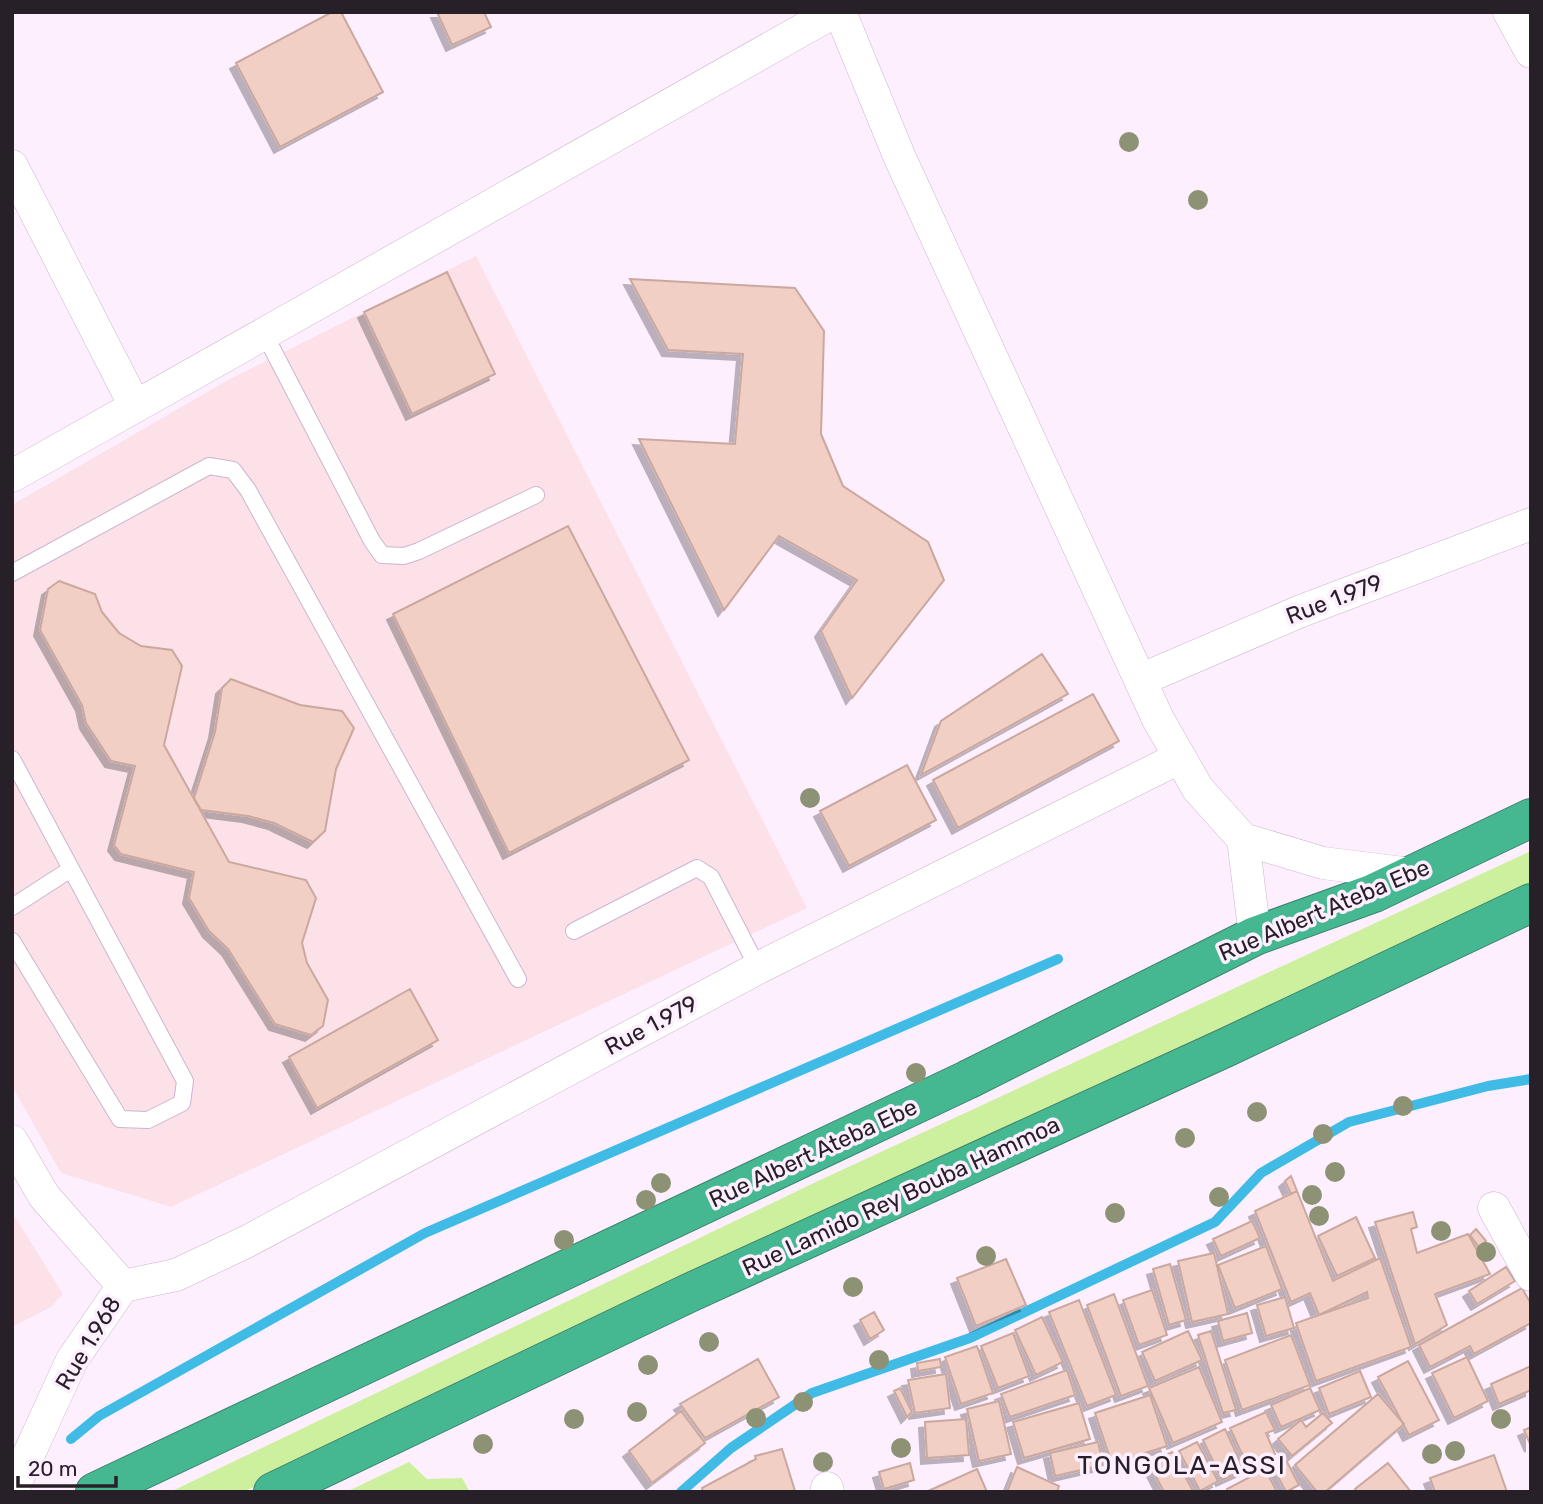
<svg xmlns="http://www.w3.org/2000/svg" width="1543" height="1504" viewBox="0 0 1543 1504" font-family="Rubik,sans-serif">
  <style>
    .commercial { fill: #fce2e8 }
    .green { fill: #cdf09e }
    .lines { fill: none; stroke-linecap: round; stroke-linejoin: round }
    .stream { stroke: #3fbbe5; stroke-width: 10 }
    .building { fill: #f2cfc5; stroke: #caa89f; stroke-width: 2; filter: url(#shadow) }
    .lane-casing { stroke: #ccb5ce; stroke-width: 18 }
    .street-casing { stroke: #ccb5ce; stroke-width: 33 }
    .highway-casing { stroke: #3c836d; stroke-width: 40 }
    .lane { stroke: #fff; stroke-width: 16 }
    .street { stroke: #fff; stroke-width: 32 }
    .highway { stroke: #46b891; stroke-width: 38 }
    .tree { fill: #8d9274 }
    .labels { text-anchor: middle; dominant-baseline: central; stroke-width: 7; stroke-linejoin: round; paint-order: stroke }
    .street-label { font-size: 23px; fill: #282029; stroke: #fdeffe }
    .quarter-label { font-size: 26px; letter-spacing: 2px; fill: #282029; stroke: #fdeffe }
  </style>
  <defs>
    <filter id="shadow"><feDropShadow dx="-6" dy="6" stdDeviation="0" flood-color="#0004"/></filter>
  </defs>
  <rect width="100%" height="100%" fill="#fdeffe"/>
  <path class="commercial" d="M476,256L807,908L171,1207L61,1173L12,1086V505L228,380Z
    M12,1212L63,1294L51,1307L12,1327Z"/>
  <path class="green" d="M1531,851V886L243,1492H170L818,1181Z
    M409,1462L427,1479L462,1478L470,1492H346Z"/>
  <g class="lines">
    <path class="stream" d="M71,1439L99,1416L425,1233L1058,959
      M681,1492L731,1448L812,1393L970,1338L1215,1222L1261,1173L1349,1122L1488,1086L1531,1079"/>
  </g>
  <path class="building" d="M332,12H341L383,92L280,147L236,63Z
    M437,12H484L491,27L452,45Z
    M447,272L495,374L412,414L364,312Z
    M630,279L795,288L824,331L821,434L843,486L928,542L944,580L852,698L821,631L857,580L779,536L724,610L639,439L735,444L743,354L668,350Z
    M568,526L689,760L509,853L393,614Z
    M59,581L95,594L102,612L119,633L141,646L172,650L182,666L164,745L229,862L306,880L316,898L302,943L307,963L328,1000L323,1026L311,1035L275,1024L228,949L209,931L189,898L194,872L121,854L114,845L135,766L111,761L86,723L82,705L40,630L48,589Z
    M1042,654L1068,694L921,775L941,721Z
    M231,679L300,705L342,711L354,728L336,769L325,831L313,842L274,823L248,816L201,810L194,798L215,732L222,688Z
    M1093,694L1119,741L958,828L933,780Z
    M907,765L936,820L849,866L820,811Z
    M410,989L438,1040L317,1108L289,1057Z
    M1291,1176L1297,1191L1291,1194L1285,1181Z
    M1297,1191L1333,1281L1380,1258L1411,1347L1316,1381L1296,1323L1368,1298L1367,1292L1319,1315L1310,1293L1291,1302L1255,1211Z
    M1413,1212L1417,1227L1411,1229L1417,1253L1468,1234L1490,1274L1435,1294L1447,1325L1415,1344L1375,1222Z
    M1356,1217L1375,1258L1337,1276L1318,1236Z
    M1252,1221L1260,1238L1221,1256L1213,1239Z
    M1476,1229L1486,1241L1479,1247L1470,1235Z
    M1266,1246L1282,1289L1235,1308L1218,1265Z
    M1214,1253L1228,1314L1192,1322L1178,1261Z
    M1006,1259L1026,1305L976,1326L957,1278Z
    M1170,1264L1186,1320L1169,1325L1153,1269Z
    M1506,1267L1515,1281L1477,1304L1469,1291Z
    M1522,1288L1531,1304V1323L1474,1354L1470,1346L1430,1367L1419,1345Z
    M1152,1290L1167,1335L1139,1345L1123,1300Z
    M1114,1294L1148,1386L1121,1396L1087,1305Z
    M1285,1297L1294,1328L1266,1336L1257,1305Z
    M1079,1300L1116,1395L1087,1406L1049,1312Z
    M874,1312L884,1330L870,1339L860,1320Z
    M1247,1313L1252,1333L1223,1341L1218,1321Z
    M1042,1317L1063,1362L1036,1375L1015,1330Z
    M1188,1331L1202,1360L1155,1381L1142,1352Z
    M1211,1331L1236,1410L1223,1413L1198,1335Z
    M1013,1333L1029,1376L998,1388L981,1346Z
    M1291,1335L1310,1385L1242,1410L1225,1360Z
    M977,1346L993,1393L961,1404L945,1357Z
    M1467,1357L1488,1401L1454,1418L1432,1373Z
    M758,1359L779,1397L705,1438L680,1404Z
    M940,1359L941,1367L918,1371L917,1363Z
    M1408,1361L1439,1420L1409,1435L1378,1377Z
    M1531,1366V1390L1499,1404L1491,1384Z
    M1199,1367L1222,1422L1173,1443L1149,1388Z
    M1067,1370L1075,1395L1010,1417L1001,1394Z
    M1360,1371L1371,1397L1329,1414L1319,1388Z
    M946,1374L950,1408L915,1413L908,1380Z
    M900,1388L912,1412L907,1417L894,1391Z
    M1310,1388L1320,1410L1281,1427L1271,1405Z
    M1378,1394L1404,1424L1325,1492H1317L1295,1465Z
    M1150,1395L1167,1446L1112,1464L1095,1413Z
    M999,1401L1011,1454L979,1461L967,1409Z
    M1079,1403L1090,1439L1024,1458L1013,1422Z
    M681,1411L705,1443L652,1483L629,1451Z
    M1266,1412L1275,1430L1266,1433L1275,1454L1248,1467L1230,1428Z
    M1323,1413L1332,1423L1292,1456L1278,1439L1301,1420L1306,1427Z
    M966,1419L969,1455L927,1458L925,1422Z
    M1531,1427V1446L1524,1430Z
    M1225,1429L1244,1470L1222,1480L1203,1440Z
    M1098,1442L1103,1465L1055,1476L1050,1453Z
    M1197,1442L1218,1481L1200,1491L1179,1451Z
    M782,1449L795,1491L703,1492L702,1488L756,1459L755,1456Z
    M1172,1452L1193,1491L1191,1492H1164L1149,1463Z
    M1494,1455L1507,1492H1435L1430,1478Z
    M1284,1456L1299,1485L1286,1492L1271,1463Z
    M910,1463L914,1480L884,1489L879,1472Z
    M1388,1463L1411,1492H1357L1355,1489Z
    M1017,1467L1059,1486L1057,1492H1007Z
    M977,1469L987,1492H926Z
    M1265,1469L1277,1492H1228L1227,1489Z"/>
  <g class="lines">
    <defs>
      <path id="lane" d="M264,333L372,541L382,555L404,556L419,551L536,495
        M12,573L209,466L233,470L248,490L518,979
        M12,759L185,1081L182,1103L148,1120L120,1119L12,941
        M12,907L71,869
        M574,931L697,868L711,877L758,968"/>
      <path id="street" d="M840,12L900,158L1158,719L1198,789L1243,839L1323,863L1411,874
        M1509,12L1531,52
        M12,166L135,406
        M12,476L834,12
        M1140,680L1301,611L1531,524
        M1243,839L1255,936
        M12,1141L44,1196L123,1286
        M1494,1208L1531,1275
        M123,1286L176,1275L246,1242L758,968L1179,758
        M827,1488L828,1492
        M12,1491L72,1360L123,1286"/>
      <path id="highway" d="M95,1492L967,1080L1255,936L1374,893L1531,818
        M273,1492L689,1293L1227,1047L1531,903"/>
    </defs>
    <use href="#lane" class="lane-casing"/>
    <use href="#street" class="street-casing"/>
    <use href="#highway" class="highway-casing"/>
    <use href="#lane" class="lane"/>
    <use href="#street" class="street"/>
    <use href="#highway" class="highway"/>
  </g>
  <g class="tree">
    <circle cx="1129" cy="142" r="10"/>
    <circle cx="1198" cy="200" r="10"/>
    <circle cx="810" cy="798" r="10"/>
    <circle cx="916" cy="1073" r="10"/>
    <circle cx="1403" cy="1106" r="10"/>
    <circle cx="1257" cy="1112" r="10"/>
    <circle cx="1323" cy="1134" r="10"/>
    <circle cx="1185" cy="1138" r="10"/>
    <circle cx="1335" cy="1172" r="10"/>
    <circle cx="661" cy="1183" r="10"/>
    <circle cx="1312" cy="1195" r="10"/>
    <circle cx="1219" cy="1197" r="10"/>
    <circle cx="646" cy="1200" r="10"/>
    <circle cx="1115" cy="1213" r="10"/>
    <circle cx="1319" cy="1216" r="10"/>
    <circle cx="1441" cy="1231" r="10"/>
    <circle cx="564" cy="1240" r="10"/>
    <circle cx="1486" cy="1252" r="10"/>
    <circle cx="986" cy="1256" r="10"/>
    <circle cx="853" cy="1287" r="10"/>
    <circle cx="709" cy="1342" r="10"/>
    <circle cx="879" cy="1360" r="10"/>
    <circle cx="648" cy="1365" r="10"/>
    <circle cx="803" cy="1402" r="10"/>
    <circle cx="637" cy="1412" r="10"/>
    <circle cx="756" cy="1418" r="10"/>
    <circle cx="574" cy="1419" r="10"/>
    <circle cx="1501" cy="1419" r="10"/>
    <circle cx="483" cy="1444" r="10"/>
    <circle cx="901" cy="1448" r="10"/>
    <circle cx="1455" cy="1451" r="10"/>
    <circle cx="1432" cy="1454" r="10"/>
    <circle cx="823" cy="1462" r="10"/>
  </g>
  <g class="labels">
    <g class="street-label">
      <text transform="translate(1334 599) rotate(-21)">Rue 1.979</text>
      <text transform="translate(1324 910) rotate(-23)">Rue Albert Ateba Ebe</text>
      <text transform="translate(651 1025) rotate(-28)">Rue 1.979</text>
      <text transform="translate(813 1153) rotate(-25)">Rue Albert Ateba Ebe</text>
      <text transform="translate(901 1196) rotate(-25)">Rue Lamido Rey Bouba Hammoa</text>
      <text transform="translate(88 1343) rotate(-59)">Rue 1.968</text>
    </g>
    <g class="quarter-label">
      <text x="1182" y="1465">TONGOLA-ASSI</text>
    </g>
  </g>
  <rect width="1543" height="1504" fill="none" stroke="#282029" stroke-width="28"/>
  <path d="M18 1476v10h98v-10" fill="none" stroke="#282029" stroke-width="3.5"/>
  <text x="28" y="1476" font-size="21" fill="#282029" stroke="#fdeffe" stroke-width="5" paint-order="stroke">20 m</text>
</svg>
